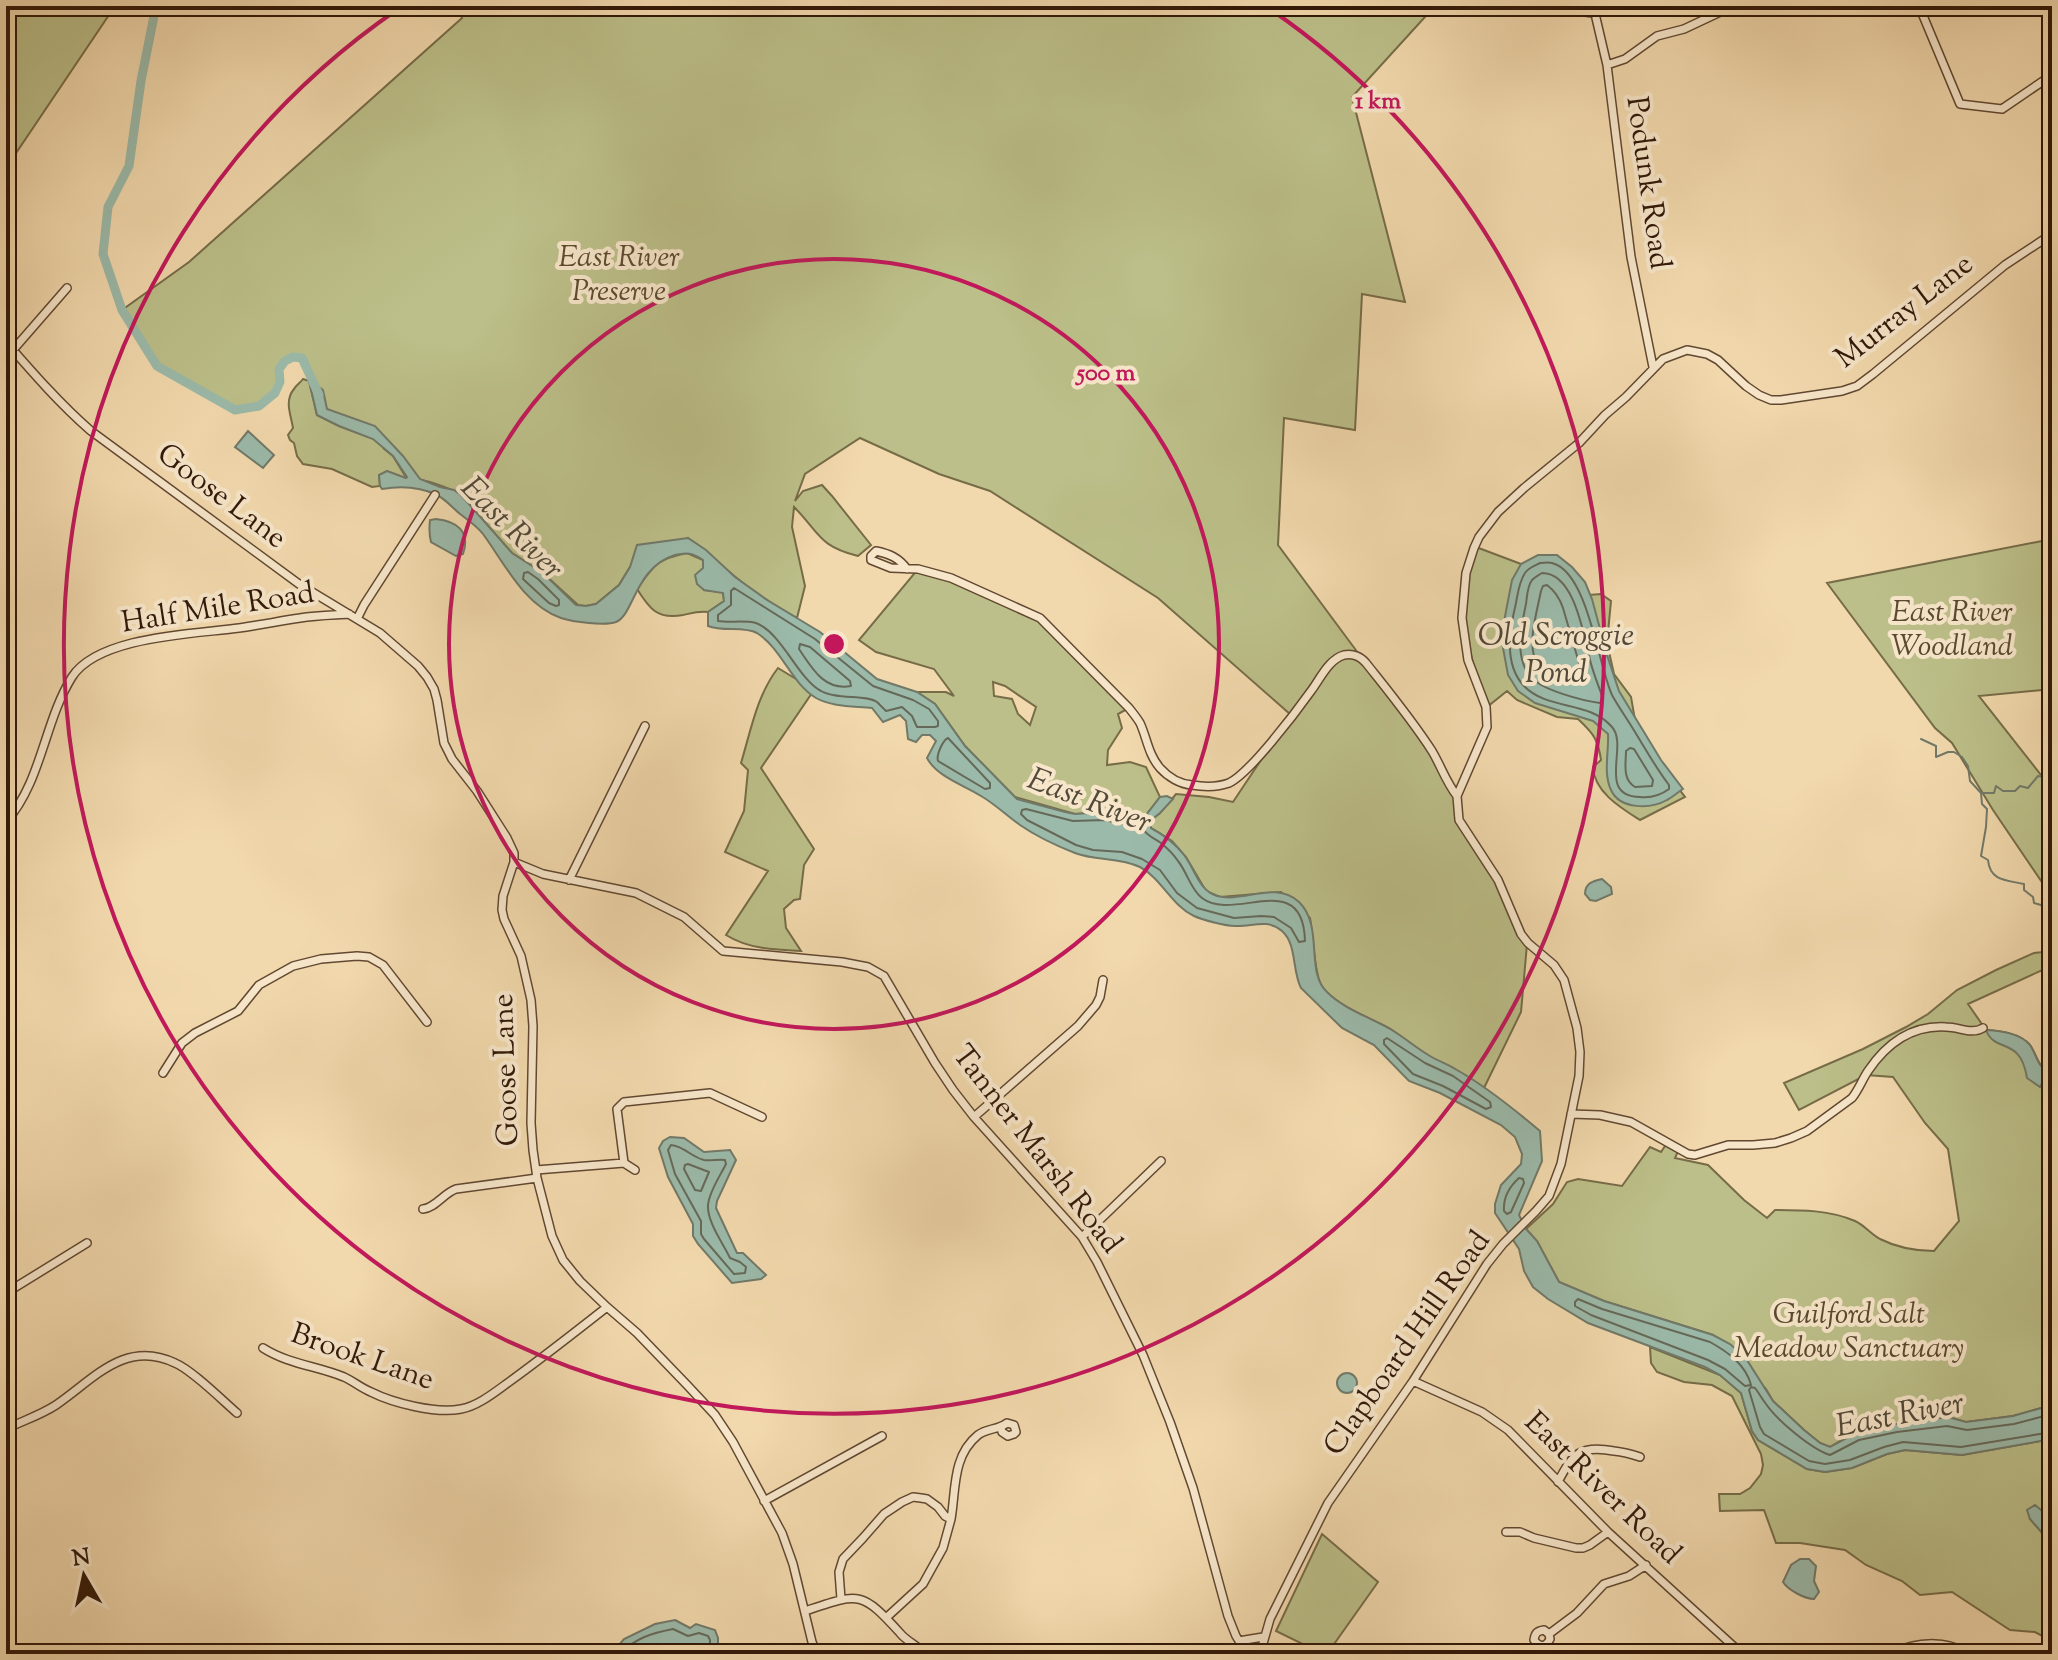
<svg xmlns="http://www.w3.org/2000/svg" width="2058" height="1660" viewBox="0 0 2058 1660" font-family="'Sorts Mill Goudy',serif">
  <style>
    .green { fill: #bcbf89; stroke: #766c48; stroke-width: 2; fill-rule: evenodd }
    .water { fill: #9bbaaa; stroke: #717969; stroke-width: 2 }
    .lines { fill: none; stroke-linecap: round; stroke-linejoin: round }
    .shore { stroke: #666959; stroke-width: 2 }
    .stream { stroke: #717969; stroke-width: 2 }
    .river { stroke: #9bbaaa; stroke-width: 9 }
    .minor-casing { stroke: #614831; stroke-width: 10 }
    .minor { stroke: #f7e6ca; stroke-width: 7 }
    .ring { fill: none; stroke: #c2185b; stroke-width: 4 }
    .labels { text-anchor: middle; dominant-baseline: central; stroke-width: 8; stroke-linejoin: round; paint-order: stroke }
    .street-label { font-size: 30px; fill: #311808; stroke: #f7e6ca }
    .park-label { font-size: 30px; font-style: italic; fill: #5b4a2f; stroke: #f7e6ca }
    .water-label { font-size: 32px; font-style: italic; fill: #514939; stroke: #f7e6ca }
    .centre { fill: #c2185b; stroke: #f7e6ca; stroke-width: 4 }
    .ring-label { font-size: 24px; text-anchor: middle; font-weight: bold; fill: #c2185b; stroke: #f7e6ca; stroke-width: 8; stroke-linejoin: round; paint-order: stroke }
  </style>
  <rect width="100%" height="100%" fill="#f2d9ad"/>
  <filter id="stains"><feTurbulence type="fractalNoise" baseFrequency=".0025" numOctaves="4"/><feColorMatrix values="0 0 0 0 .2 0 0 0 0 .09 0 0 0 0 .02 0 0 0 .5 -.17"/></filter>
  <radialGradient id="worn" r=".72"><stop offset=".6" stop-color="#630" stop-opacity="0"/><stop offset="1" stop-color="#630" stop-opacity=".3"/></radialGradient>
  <path class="green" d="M6,6H115L6,168Z
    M455,6H1435L1352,97L1405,302L1362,294L1355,430L1284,418L1278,545L1361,657L1407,713L1457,796L1459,820L1498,880L1527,944L1521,1012L1484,1088C1466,1076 1449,1067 1430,1057C1416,1048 1403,1037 1389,1028C1371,1018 1331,1004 1321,985C1314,972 1313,934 1310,918L1281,892L1220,897L1206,891L1186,857L1172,841L1151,828L1150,821L1160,813L1176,794L1209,797L1233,802L1291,715L1158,598L990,491L939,474L860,438L805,474L795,501L803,491L822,485L832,496L871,545L858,556C818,546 820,533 794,507L792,527L805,586L797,618C776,606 756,594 738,579C720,565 707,550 688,538L630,567L619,585L596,604L586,606L578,605L543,573L512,553L461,495C453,489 422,478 413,479L397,457L383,448L393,456L407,479L387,471L379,475L380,486L372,487L332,469L303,464L297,456L294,443L290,440L288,435L293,428C291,415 284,401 294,389C296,385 300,383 303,379L309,381L317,415L339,426L369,437L324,412L315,395V383L302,358L293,357L285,361L279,369L280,382L275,393L259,406L235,410L157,366L122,310L189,262L462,18Z
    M1531,6H1596V18Z
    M2052,539V689L1979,696L2052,789V897L1993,810L1952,743L1935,728L1827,583Z
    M1476,547L1569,582L1589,595L1601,594L1611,601L1607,643L1614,674L1631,697L1635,720L1655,758L1685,797L1640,820C1621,808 1594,792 1593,767L1601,760C1598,739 1593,733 1578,719L1557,717L1517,700L1507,691L1487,707C1473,664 1455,617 1467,571C1469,563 1473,555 1476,547Z
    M687,553L703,560L704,590L723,592L724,601L708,612C698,611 692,613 683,615C657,620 649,608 637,589C654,565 657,559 687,553Z
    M918,569L933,572L1040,618L1129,708L1118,714L1122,728L1108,750L1107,765L1130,762L1146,767L1160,797L1143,819L1134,820L1105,812L1075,814L1015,797L965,746L935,704L917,692H946L954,696L934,669L876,652L859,640ZM993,682L1005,686L1036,707L1030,725L1018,714L1012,699L994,696Z
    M778,668L814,690L761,768L814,849L804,865L800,899L794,900L784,909L786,928L801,951C776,950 748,949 726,935L768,871L725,852L744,811L748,770L741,763C751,730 757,695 778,668Z
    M2052,951V969L2049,967L1968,1004L1986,1030C2000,1031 2020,1033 2030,1045C2037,1055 2038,1067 2049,1072L2052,1071V1405L2013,1416L1966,1422L1948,1417L1856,1432L1830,1447L1820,1443L1804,1430L1773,1401L1766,1389L1713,1335L1604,1301L1559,1282L1537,1241L1526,1229L1553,1204L1567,1182L1578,1179L1622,1186L1650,1147L1661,1152L1667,1143L1679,1149L1675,1158L1708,1165L1744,1200L1767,1218L1775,1210C1801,1210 1830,1210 1855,1221C1864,1225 1871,1234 1880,1239C1896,1247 1916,1251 1934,1251L1959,1221L1948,1149L1925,1123L1893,1077L1866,1075L1799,1110L1784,1083L1863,1049L1906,1027L1928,1014L1957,990L1996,970L2034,953Z
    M1650,1347L1720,1375L1741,1393L1752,1431L1758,1440L1807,1469L1825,1472L1852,1468L1887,1454L1905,1450L1962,1455L2052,1439V1526L2043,1511L2030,1519L2052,1544V1641L2035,1632L2010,1630L1952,1592L1920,1595L1902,1581L1866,1565L1845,1550L1800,1543H1776L1764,1510L1720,1511L1719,1494H1740L1750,1488L1761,1474L1763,1465L1761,1454L1732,1396L1712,1385L1684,1382L1657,1372L1651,1363Z
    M1322,1534L1378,1582L1327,1654H1323L1276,1631Z"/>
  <path class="water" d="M309,381L315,384L323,390L327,409L375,426L403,456L420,479L440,487L454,490L461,495L512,553L543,573L576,605L586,606L596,604L619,585L630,567L637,545L688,538L706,550L735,577L767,600L820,632L877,679L917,692L935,704L965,746L1017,799L1065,812L1075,814L1105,812L1134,820L1143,819L1160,797L1167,796L1173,799L1160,813L1150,821L1151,828C1164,835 1175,843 1184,855C1195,869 1199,891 1217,896C1244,903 1275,880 1299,902C1324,926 1305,972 1327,992C1344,1009 1369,1017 1390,1029C1404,1037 1416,1048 1430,1056C1438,1061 1448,1064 1457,1070C1487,1087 1514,1109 1540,1131L1542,1161L1519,1215L1526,1229L1537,1241L1559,1282L1604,1301L1713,1335L1730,1344L1745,1357L1773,1401L1804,1430L1820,1443L1830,1447L1856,1433L1896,1424L1948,1417L1966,1422L2013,1416L2052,1405V1439L1962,1455L1905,1450L1887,1454L1852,1468L1825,1472L1807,1469L1758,1440L1752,1431L1741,1393L1720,1375L1705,1367L1588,1323L1548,1299L1533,1287L1524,1271L1519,1249L1495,1213V1204L1501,1185L1521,1164L1522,1154L1515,1137L1501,1125L1440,1093L1409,1081L1374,1045L1342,1028L1301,988C1292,971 1297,944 1282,931C1267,918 1252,927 1235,926C1225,926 1203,920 1194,916C1171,905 1162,879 1140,867C1119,857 1096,861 1075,853C1057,846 1036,836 1020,825C1007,816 995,804 981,796C964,785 937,777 927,758L936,741L930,735H922L916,742L908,739L906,721L900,715L883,722L872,708C854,706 832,707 816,698C791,683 782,649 757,633C744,626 723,632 708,626V612L724,601L723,593L704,590L697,584L695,575L703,568V560C693,553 686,552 675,555C635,567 634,615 616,622C605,626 573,622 561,618C524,605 505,564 483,534C477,526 468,520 460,514C453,508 445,499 437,495C420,487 400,486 382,489L380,486L379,475L387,471L406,478L407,477L393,456L373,439L339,426L317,415Z
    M248,431L274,455L263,468L235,447Z
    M436,519C456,521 471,531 463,554L456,556L431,542C429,534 429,528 430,520Z
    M1538,555H1557L1572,567L1585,582L1592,599L1607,655L1619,691L1661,760L1683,789C1678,792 1673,797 1667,800C1651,809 1620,810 1611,790C1603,773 1609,752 1608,734L1593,721L1535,703L1518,691L1508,675L1501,637L1512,580L1521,564Z
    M1602,879L1611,887L1612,894L1596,901L1590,900L1585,894C1585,883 1593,881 1602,879Z
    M1986,1030C2001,1031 2020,1033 2030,1045C2037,1055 2037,1067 2049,1072L2052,1071V1085L2043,1082L2040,1087L2027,1078C2020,1035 1995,1054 1986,1030Z
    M670,1137L684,1138L704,1152L730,1150L736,1160L717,1201L716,1208L737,1253H743L766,1275L761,1279L732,1283L698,1244L693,1236V1224L668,1177L659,1148L663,1141Z
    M1337 1383a10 10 0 1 1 20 0a10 10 0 1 1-20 0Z
    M2035,1505C2050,1516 2052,1527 2052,1544L2030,1519L2027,1510Z
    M1800,1559H1809L1816,1566L1814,1581L1819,1592L1814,1599C1805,1599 1788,1590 1783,1582L1791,1565Z
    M675,1620L690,1628L696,1624L715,1630L718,1638V1654H611L624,1639L655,1624Z"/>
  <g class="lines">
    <path class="shore" d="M1540,563C1544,563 1548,562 1552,563C1588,572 1598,665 1612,695C1619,708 1628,720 1635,732C1646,750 1656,768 1669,785V789C1661,795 1650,798 1640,797C1596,796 1629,746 1612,727C1589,700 1548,711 1524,686C1503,664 1510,628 1516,603C1518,592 1519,582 1525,573C1528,568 1534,566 1540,563Z
      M524,573L528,572L538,579L559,600V605L556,606L549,603L523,579Z
      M1542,573C1574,573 1583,632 1589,656C1592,670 1598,685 1603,698L1600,703C1584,701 1541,690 1531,677C1514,658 1521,627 1526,604C1527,597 1527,587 1532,580C1536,576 1537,576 1542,573Z
      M1543,586L1547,585C1555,591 1560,599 1563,608L1584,680L1581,684C1517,678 1531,638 1541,591Z
      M734,588L815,639L873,686L913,700L929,709L938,721V726L935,727H917L912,716L902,707L886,711C883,708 880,705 877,702C866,694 837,700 821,691C798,679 782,633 756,623C744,620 730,623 718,621V615L731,605V591Z
      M800,644L810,647L850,681L851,686C824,691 812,668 799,649Z
      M948,738L990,783V788L985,789L938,761C936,755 943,740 948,738Z
      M1630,748L1634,749L1653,780L1652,786L1635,787C1622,779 1626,764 1626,751Z
      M1026,809L1073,821L1104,820L1142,828C1147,836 1154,838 1161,843C1167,848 1174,855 1178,861C1187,872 1191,890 1202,898C1234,923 1303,867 1305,941L1299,942L1291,928L1274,917L1261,916L1234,918L1197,908L1177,893L1160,870L1142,859L1122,852L1093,850L1076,845L1027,820L1021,814L1022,810Z
      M1387,1038L1425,1063L1453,1076L1490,1102L1491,1107L1486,1109L1443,1086L1413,1074L1384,1044V1040Z
      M671,1145C684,1146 691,1157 704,1160C711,1161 718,1159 725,1160L726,1164C720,1176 709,1192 708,1205C707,1222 723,1243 730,1258L740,1262L746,1267L745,1273L734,1274L704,1239L701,1234V1221L675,1174L668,1150Z
      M688,1164L709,1172L701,1191L695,1190L684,1169L685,1165Z
      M1519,1178L1523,1179L1524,1183L1511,1212L1507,1214L1504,1211C1503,1197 1509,1187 1519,1178Z
      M1578,1299L1602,1309L1710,1342C1728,1352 1746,1365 1751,1385L1745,1386L1725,1369L1708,1360L1591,1315L1575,1306V1302Z
      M2052,1414L2014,1424L1967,1430L1947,1426L1897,1432L1859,1440L1830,1455C1811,1449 1777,1420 1766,1404C1762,1399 1759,1393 1755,1388L1751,1387L1749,1390L1760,1427L1764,1434L1809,1461L1825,1464L1850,1460L1884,1447L1903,1442L1961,1447L2052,1432
      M621,1654C634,1638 653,1633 673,1629L688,1636L699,1633L708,1636L710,1640V1654"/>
    <path class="stream" d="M1921,739L1936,746V757L1948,752H1954L1962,757L1968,766L1970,781L1981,793L1982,804L1987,809L1986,827L1981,856L1988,860C1990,881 2006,880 2024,884V890L2033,897L2034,903L2041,905L2052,918
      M1981,793H1994L1996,786L2003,791H2015L2020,786L2028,788L2038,776L2050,778L2052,777"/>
    <path class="river" d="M156,6L141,81L129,166L108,207L103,254L122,310L157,366L235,410L259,406L275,393L280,382L279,369L285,361L293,357L302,358L319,395"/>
    <defs>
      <path id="minor" d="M1596,6V18L1607,65L1631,257L1653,367
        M1919,6L1960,104L2002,109L2052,75
        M1607,65L1625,59L1657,36L1684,29L1733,6
        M6,342C33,373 60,404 91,431L299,584L380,633L418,666L427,677L434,689L437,700L444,743L452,759L477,791L507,838L514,853V862L503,896L502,910L504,919L521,956L531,1000L533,1026L531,1123L533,1150L537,1178L552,1236L563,1260L580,1281L607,1307L637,1333L688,1386L715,1415L733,1442L782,1533L793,1564L812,1642L817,1654
        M13,350L67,288
        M907,569C899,558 890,554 876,551L871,556V560L891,568L918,569L951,578L1040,618L1129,708C1133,713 1137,718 1140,723C1147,738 1148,754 1160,768C1168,777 1180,784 1192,785C1204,787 1218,787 1229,783C1250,773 1296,712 1311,691C1320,679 1329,659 1344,655C1353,653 1361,657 1366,663C1389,692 1412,720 1432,751C1441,766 1446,782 1457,796
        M357,619L364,605L435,495
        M6,822C42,781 44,722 72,677C98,636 195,634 239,628C260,625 280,621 300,618C316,615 333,615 349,614
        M514,862L543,874L636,893L684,917L723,951L842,962L868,967L884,976L935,1063L953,1090L974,1117L1082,1237L1097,1262L1143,1355L1170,1422L1193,1488L1228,1616L1236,1636L1247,1654
        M569,880L645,726
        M163,1073L182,1043L195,1033L238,1011L259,985L293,966L321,959L357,956L369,957L383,965L427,1022
        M1571,1114L1600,1115L1631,1122L1688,1154L1695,1155L1728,1145H1753L1775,1143L1791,1138L1807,1131L1852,1098C1859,1089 1862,1080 1868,1071C1887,1043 1912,1025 1946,1027C1960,1027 1971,1035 1983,1028
        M974,1117L1078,1026L1096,1005L1100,997L1103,980
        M624,1163L635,1170
        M536,1170L624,1163L617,1109L624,1102L710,1093L762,1117
        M423,1209C435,1208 444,1193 456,1189L537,1178
        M1082,1237L1161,1161
        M6,1293L87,1243
        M263,1348C288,1364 317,1366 344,1377C353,1381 361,1388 371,1392C393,1403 436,1414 461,1409C478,1406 495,1392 509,1382C542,1358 574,1333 607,1307
        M1413,1381L1482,1412L1508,1430L1608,1532L1742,1654
        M6,1429C22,1421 41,1415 56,1405C94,1379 125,1339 175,1363C192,1370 222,1400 237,1413
        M1558,1482C1573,1453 1580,1445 1614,1451C1623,1452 1631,1454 1640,1457
        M764,1501L882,1436
        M951,1519C956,1490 952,1456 978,1435C987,1428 998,1430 1007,1423L1014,1425L1016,1432L1014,1434L1008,1436L1002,1432L1001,1428
        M1506,1532H1520L1534,1538L1576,1548H1583L1590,1545L1608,1532
        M841,1599L839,1572L843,1559L863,1538L884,1514L902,1502L913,1497L921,1498L927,1499L938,1507L945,1516L951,1519L943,1548L923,1584L887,1617
        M805,1611C859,1593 861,1590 900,1633C907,1642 918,1645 924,1654
        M1549,1634L1550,1639C1546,1647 1540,1648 1534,1640C1535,1633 1537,1631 1544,1630L1549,1634L1577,1613L1604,1584L1629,1576L1646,1565
        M1239,1641L1263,1637
        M1260,1654L1270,1619L1328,1503L1413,1381L1487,1264L1503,1244L1536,1211L1549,1196L1561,1164L1579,1076L1580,1052L1577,1028L1564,980L1554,965L1528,943L1521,934L1498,880L1459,820L1457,796L1487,727L1486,707L1468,660L1462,618L1466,573L1474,548L1479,537L1498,512L1524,488L1579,443L1605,415L1626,397L1663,359L1687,350L1707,354L1718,360L1746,386L1759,395L1771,400H1781L1842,391L1857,386L1873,374L2005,265L2052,234
        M1888,1654C1915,1642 1944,1639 1970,1654"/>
    </defs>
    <use href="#minor" class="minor-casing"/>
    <use href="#minor" class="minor"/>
  </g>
  <g class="ring">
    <circle cx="834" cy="644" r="385"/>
    <path d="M1270 9A770 770 0 1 1 398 9"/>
  </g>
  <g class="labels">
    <g class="street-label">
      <text transform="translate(1647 183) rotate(82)">Podunk Road</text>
      <text transform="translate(1905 312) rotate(-38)">Murray Lane</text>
      <text transform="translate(221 497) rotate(37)">Goose Lane</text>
      <text transform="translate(218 609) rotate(-9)">Half Mile Road</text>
      <text transform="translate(507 1070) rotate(-92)">Goose Lane</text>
      <text transform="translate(1036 1150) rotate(52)">Tanner Marsh Road</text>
      <text transform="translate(1408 1344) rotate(-55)">Clapboard Hill Road</text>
      <text transform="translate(362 1358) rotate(19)">Brook Lane</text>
      <text transform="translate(1602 1489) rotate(44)">East River Road</text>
    </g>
    <g class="park-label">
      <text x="619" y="258">East River<tspan x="619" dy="34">Preserve</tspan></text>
      <text x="1952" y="613">East River<tspan x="1952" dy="34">Woodland</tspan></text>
      <text x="1849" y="1315">Guilford Salt<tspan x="1849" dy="34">Meadow Sanctuary</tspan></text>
    </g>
    <g class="water-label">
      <text transform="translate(511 529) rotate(45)">East River</text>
      <text x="1556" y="637">Old Scroggie<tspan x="1556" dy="37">Pond</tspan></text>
      <text transform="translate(1089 802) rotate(21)">East River</text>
      <text transform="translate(1900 1416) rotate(-11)">East River</text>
    </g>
  </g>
  <circle cx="834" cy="644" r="12" class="centre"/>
  <g class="ring-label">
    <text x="1378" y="108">1 km</text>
    <text x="1106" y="380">500 m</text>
  </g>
  <rect width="2058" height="1660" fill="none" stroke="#f2d9ad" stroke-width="32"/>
  <rect x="8" y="8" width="2042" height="1644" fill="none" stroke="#311808" stroke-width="4"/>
  <rect x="16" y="16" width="2026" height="1628" fill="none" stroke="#311808" stroke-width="2"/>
  <g transform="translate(84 1576) rotate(351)" stroke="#f7e6ca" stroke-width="6" paint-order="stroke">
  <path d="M0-6L14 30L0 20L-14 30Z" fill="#311808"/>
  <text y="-12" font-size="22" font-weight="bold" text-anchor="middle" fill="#311808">N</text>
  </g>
  <rect width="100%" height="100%" filter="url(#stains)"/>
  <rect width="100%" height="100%" fill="url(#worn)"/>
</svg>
